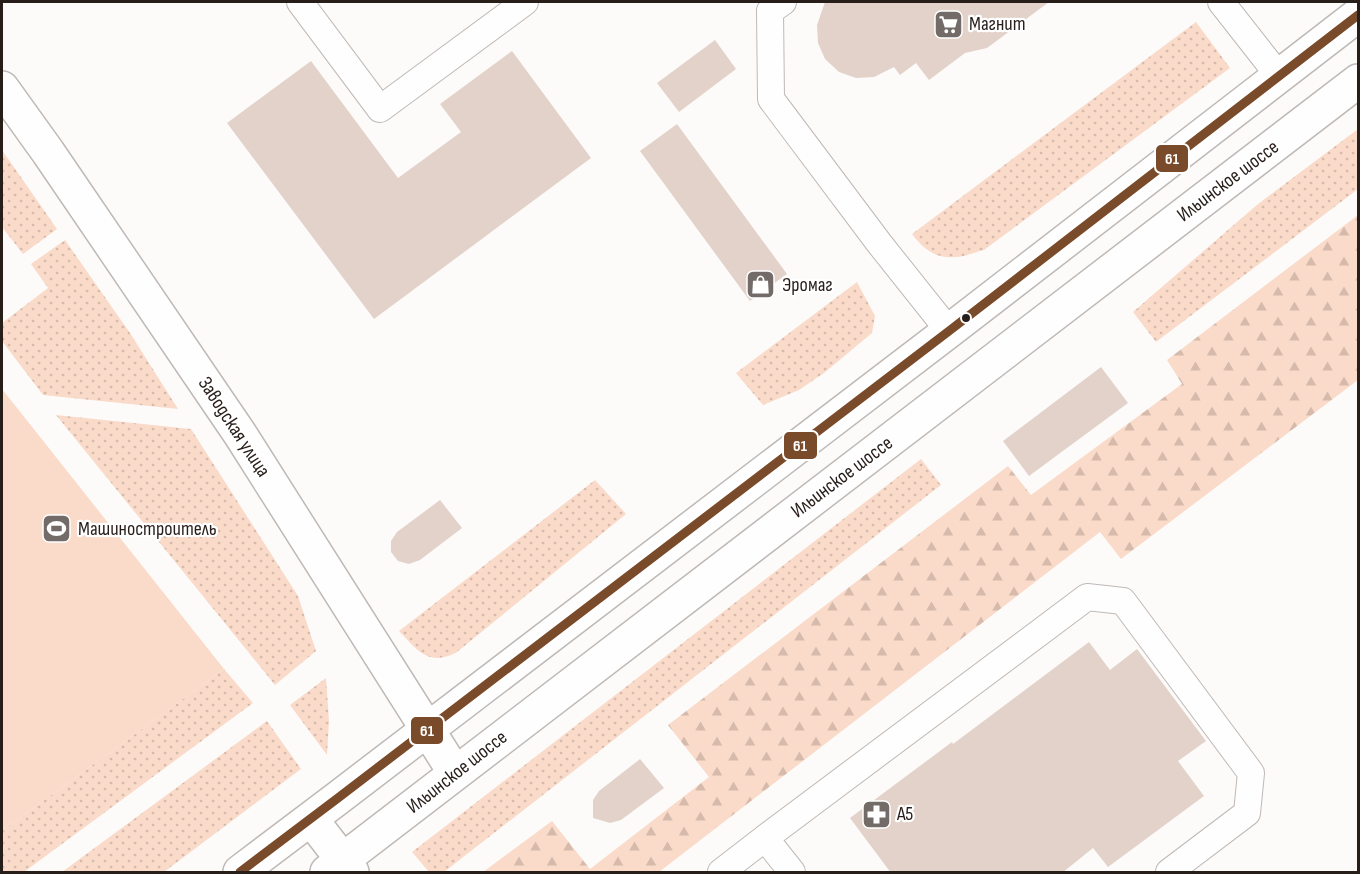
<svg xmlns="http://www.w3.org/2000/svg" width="1360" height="874" viewBox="0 0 1360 874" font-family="'Sofia Sans Condensed',sans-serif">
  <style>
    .grass { fill: url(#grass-dots) }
    .forest { fill: url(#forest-firs) }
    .pitch { fill: #fadac9 }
    .building { fill: #e2d2c9 }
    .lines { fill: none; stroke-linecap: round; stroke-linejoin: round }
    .service-casing { stroke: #beb9b6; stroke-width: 28 }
    .minor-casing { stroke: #beb9b6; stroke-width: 36 }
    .tertiary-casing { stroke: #beb9b6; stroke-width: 36 }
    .primary-casing { stroke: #beb9b6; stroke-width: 36 }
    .service { stroke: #fffefe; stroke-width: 26 }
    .minor { stroke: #fffefe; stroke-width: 33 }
    .tertiary { stroke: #fffefe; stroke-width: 33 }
    .primary { stroke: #fffefe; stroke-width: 33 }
    .bus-1-casing { stroke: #fff; stroke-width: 14 }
    .bus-1 { stroke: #7a4b2a; stroke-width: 9 }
    .bus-dot { fill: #271e1a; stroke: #fff; stroke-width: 2 }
    .labels { text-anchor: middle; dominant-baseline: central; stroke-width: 4.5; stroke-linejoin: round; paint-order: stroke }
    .poi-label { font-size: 20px; fill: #271e1a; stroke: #fff; text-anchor: start }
    .street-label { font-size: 20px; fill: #271e1a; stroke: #fff }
    .line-badge { stroke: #fff; stroke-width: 2 }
    .badge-label { font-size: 16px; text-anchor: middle; font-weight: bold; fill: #fff }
  </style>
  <defs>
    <pattern id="grass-dots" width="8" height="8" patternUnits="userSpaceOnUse" patternTransform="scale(1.5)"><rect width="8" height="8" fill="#fadac9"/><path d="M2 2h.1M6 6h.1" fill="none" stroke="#d6bbac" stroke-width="1.8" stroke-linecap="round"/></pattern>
    <pattern id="forest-firs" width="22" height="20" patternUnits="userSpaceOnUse" patternTransform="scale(1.5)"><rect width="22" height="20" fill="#fadac9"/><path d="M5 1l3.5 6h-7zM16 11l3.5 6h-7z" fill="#d6bbac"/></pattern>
  </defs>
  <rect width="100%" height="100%" fill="#fdfbf9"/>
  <path class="grass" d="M1196,22L1230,68L984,250C975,252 965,257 956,257C936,259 923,249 912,234Z
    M1358,129V189L1156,342L1133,312L1258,204Z
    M2,150L57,229L23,254L2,227Z
    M65,240L130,333L178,409L43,395L2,341V323L48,288L31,264Z
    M857,282L875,316L872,333L824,373L799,390L763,405L736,373Z
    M56,415L191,429L298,596L316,651L275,685Z
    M921,459L941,485L444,872H429L412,852Z
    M595,480L626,514L457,652C429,667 418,651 399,631Z
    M224,669L253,703L24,872H2V831Z
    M326,678L329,721L327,755L290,705Z
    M267,721L301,769L164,872H62Z"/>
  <path class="forest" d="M1358,215V380L1121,559L1100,532L659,872H483L552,821L590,869L709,777L668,725L1008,466L1031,495L1182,384L1167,360Z"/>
  <path class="pitch" d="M2,389L224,669L2,831V388Z"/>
  <path class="building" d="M825,2H1049L987,48L965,53L929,80L916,63L900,75L894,67L874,77L856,78L839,72L825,59L818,43L817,25Z
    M715,40L736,69L679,112L657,83Z
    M512,51L591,158L374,319L227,123L311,61L398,178L461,132L440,104Z
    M677,124L787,274L750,301L640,151Z
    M1101,367L1128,403L1029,476L1003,441Z
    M440,500L462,528L420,560L409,564L398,561L391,552V541L397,532Z
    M1089,642L1110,670L1137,649L1206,741L1178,761L1204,796L1108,867L1093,848L1062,873H891L850,818L952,742L953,744Z
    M640,759L664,788L621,820L610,823L593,818V800L599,791Z"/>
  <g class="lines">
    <defs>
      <path id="service" d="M300,2L380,109L525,2
        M783,2L770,11L771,99L879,243L949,331
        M1221,2L1279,76
        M765,838L1087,597L1123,601L1251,773L1247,813L1169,872
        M721,872L765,838L792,872"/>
      <path id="minor" d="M311,819L352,872"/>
      <path id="tertiary" d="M2,88L48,152L240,434L455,773"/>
      <path id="primary" d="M240,872C477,693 713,513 949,331C1085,226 1221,120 1358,15
        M327,872L1358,81"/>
    </defs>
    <use href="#service" class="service-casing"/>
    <use href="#minor" class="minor-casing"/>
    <use href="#tertiary" class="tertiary-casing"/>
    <use href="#primary" class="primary-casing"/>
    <use href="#service" class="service"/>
    <use href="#minor" class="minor"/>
    <use href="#tertiary" class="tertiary"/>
    <use href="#primary" class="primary"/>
    <defs>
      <path id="bus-1" d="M240,872C477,693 713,513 949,331C1085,226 1221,120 1358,15"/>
    </defs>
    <use href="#bus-1" class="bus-1-casing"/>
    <use href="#bus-1" class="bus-1"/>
  </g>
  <defs>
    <symbol id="supermarket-square" viewBox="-11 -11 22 22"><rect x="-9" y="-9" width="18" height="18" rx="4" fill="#726b68" stroke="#fff"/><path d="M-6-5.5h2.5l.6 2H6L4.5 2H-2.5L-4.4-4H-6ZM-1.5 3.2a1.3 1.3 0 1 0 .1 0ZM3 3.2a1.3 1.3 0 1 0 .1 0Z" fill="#fff"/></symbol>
    <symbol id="shop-square" viewBox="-11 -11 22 22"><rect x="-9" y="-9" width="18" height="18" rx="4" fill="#726b68" stroke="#fff"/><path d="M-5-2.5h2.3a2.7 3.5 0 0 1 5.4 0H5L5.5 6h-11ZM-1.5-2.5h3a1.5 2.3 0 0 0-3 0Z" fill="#fff"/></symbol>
    <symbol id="stadium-square" viewBox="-11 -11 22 22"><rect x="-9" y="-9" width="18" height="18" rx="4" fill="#726b68" stroke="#fff"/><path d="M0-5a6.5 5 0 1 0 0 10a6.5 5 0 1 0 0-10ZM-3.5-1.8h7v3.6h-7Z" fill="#fff"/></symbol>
    <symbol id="pharmacy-square" viewBox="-11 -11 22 22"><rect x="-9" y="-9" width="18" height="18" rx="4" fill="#726b68" stroke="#fff"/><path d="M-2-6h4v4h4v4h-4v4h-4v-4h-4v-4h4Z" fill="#fff"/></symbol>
  </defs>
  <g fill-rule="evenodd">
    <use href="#supermarket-square" x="932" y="8" width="33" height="33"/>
    <use href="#shop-square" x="744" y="268" width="33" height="33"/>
    <use href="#stadium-square" x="40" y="512" width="33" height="33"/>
    <use href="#pharmacy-square" x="860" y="798" width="33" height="33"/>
  </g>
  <circle class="bus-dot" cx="966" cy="318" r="5"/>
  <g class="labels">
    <g class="poi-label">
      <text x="969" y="24">Магнит</text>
      <text x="782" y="285">Эромаг</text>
      <text x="78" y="529">Машиностроитель</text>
      <text x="897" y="814">А5</text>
    </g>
    <g class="street-label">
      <text transform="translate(1228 181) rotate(-37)">Ильинское шоссе</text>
      <text transform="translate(234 427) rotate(57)">Заводская улица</text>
      <text transform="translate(842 477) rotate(-37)">Ильинское шоссе</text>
      <text transform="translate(457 772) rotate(-38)">Ильинское шоссе</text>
    </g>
  </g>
  <g class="line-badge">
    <rect x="1155" y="144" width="34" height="29" rx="6" fill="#7a4b2a"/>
    <rect x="783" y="431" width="35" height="29" rx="6" fill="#7a4b2a"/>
    <rect x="410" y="716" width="34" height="29" rx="6" fill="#7a4b2a"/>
  </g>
  <g class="badge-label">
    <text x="1172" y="164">61</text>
    <text x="800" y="451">61</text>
    <text x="427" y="736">61</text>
  </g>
  <rect width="1360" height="874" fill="none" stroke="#271e1a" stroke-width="6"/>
</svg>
